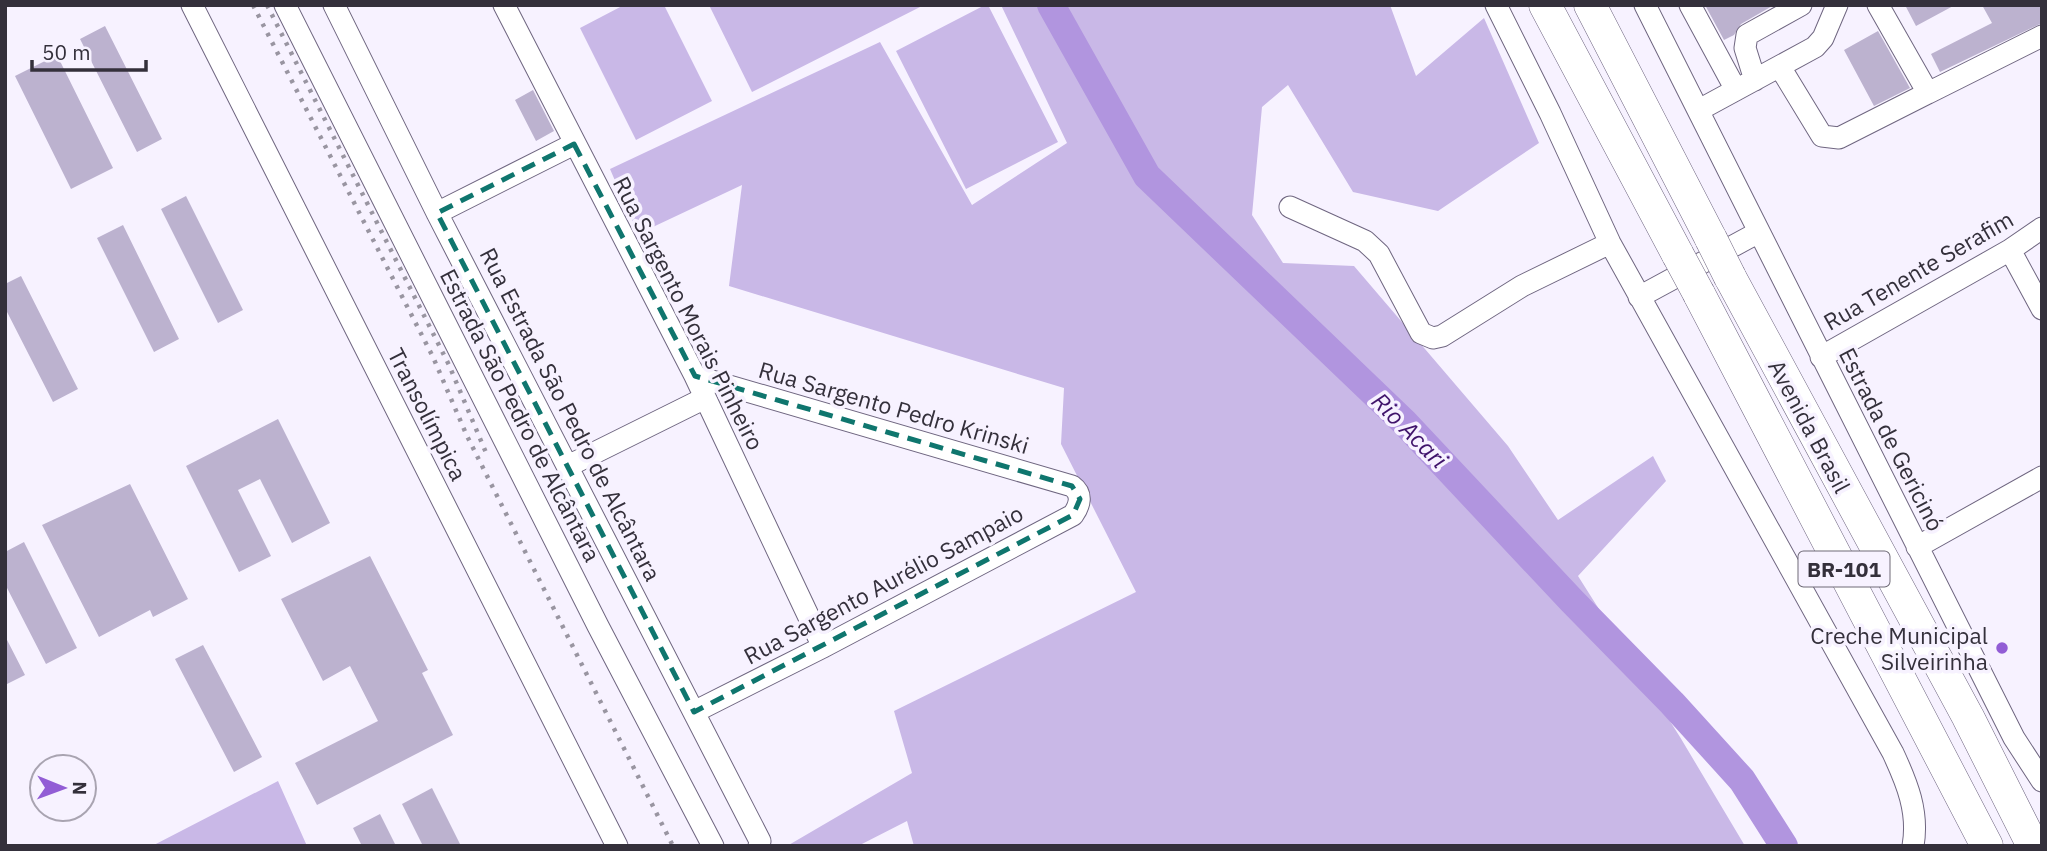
<svg xmlns="http://www.w3.org/2000/svg" width="2047" height="851" viewBox="0 0 2047 851" font-family="'IBM Plex Sans',sans-serif">
  <style>
    .green { fill: #c9b8e7 }
    .lines { fill: none; stroke-linecap: round; stroke-linejoin: round }
    .river { stroke: #b195df; stroke-width: 28 }
    .building { fill: #bcb2cf }
    .minor-casing { stroke: #6f6680; stroke-width: 23 }
    .highway-casing { stroke: #6f6680; stroke-width: 33 }
    .minor { stroke: #fff; stroke-width: 21 }
    .highway { stroke: #fff; stroke-width: 32 }
    .rail { stroke: #9995a1; stroke-width: 4.5; stroke-dasharray: 3.5 7; stroke-linecap: butt }
    .highway-bridge-casing { stroke: #6f6680; stroke-width: 33; stroke-linecap: butt }
    .highway-bridge { stroke: #fff; stroke-width: 32 }
    .marked { fill: none; stroke: #0f766e; stroke-width: 5; stroke-dasharray: 14 9; stroke-linejoin: round }
    .poi-dot { fill: #925dd5; stroke: #f7f2ff; stroke-width: 2.5 }
    .labels { text-anchor: middle; dominant-baseline: central; stroke-width: 7; stroke-linejoin: round; paint-order: stroke }
    .shield { fill: #f7f2ff; stroke: #6e6a76; stroke-width: 2 }
    .shield-label { font-size: 21px; font-weight: bold; fill: #34303b }
    .street-label { font-size: 23px; fill: #34303b; stroke: #f7f2ff }
    .poi-label { font-size: 23px; fill: #34303b; stroke: #f7f2ff; text-anchor: end }
    .water-label { font-size: 24px; font-style: italic; fill: #40146b; stroke: #f7f2ff }
  </style>
  <rect width="100%" height="100%" fill="#f7f2ff"/>
  <path class="green" d="M624,5H664L712,101L636,140L580,28Z
    M709,5H924L752,92Z
    M985,5H988L1058,142L966,189L896,51Z
    M1001,5H1390L1416,76L1484,18L1539,143L1438,211L1353,192L1288,85L1262,107L1252,215L1283,263L1354,266L1508,446L1558,520L1653,456L1666,481L1578,576L1680,737L1745,846H914L907,821L858,846H787L912,773L894,711L1136,592L1061,444L1064,388L729,286L742,185L638,234L610,169L880,42L972,205L1067,143Z
    M278,781L307,846H152Z"/>
  <g class="lines">
    <path class="river" d="M1051,5L1147,176L1404,422L1572,601L1672,703L1742,780L1784,846"/>
  </g>
  <path class="building" d="M1705,5H1774L1741,24L1734,35L1724,40Z
    M1905,5H1955L1916,26Z
    M1982,5H2042V23L1940,72L1931,54L1992,23Z
    M105,26L162,139L137,152L80,39Z
    M1878,31L1910,88L1874,106L1844,50Z
    M57,55L113,168L71,189L15,76Z
    M533,90L554,131L536,141L515,100Z
    M186,196L243,310L218,323L161,209Z
    M123,225L179,339L154,352L97,238Z
    M21,276L78,389L53,402L5,308V284Z
    M278,419L330,523L292,543L260,479L238,490L271,556L239,572L186,466Z
    M130,484L188,599L153,617L150,610L99,637L42,525Z
    M24,542L77,648L46,664L5,584V552Z
    M370,556L428,670L422,673L453,735L317,805L295,763L378,721L350,666L323,681L281,599Z
    M5,636L25,675L5,685Z
    M203,645L262,757L234,772L175,659Z
    M432,788L461,846H423L402,804Z
    M380,814L396,846H362L353,828Z"/>
  <g class="lines">
    <defs>
      <path id="minor" d="M192,5L617,846
        M285,5L598,626L713,846
        M334,5L437,213L760,841L759,846
        M504,5L695,376L823,647
        M1496,5L1550,113L1610,243L1893,753C1907,783 1919,812 1913,846
        M1645,5L2014,738L2042,781
        M1690,5L1736,90
        M1878,5L1928,93L2042,36
        M1780,67L1822,136L1839,138L1928,93
        M1755,80L1745,48L1747,35L1801,5
        M1699,110L1815,47L1823,38L1837,5
        M1290,207L1365,241L1379,254L1421,333L1433,338L1442,336L1522,286L1610,243
        M437,213L574,144
        M2010,250L2042,309
        M1639,297L1759,232
        M1821,357L2010,250L2042,228
        M568,466L705,398
        M1917,547L2042,477
        M694,712L823,647L1073,515C1080,505 1083,494 1072,486L695,376"/>
      <path id="highway" d="M1545,5L1678,255
        M1590,5L1711,239
        M1730,277L1968,717L2033,846
        M1699,294L1987,846"/>
    </defs>
    <use href="#minor" class="minor-casing"/>
    <use href="#highway" class="highway-casing"/>
    <use href="#minor" class="minor"/>
    <use href="#highway" class="highway"/>
    <path class="rail" d="M253,5L433,357L467,436L673,846
      M267,5L449,365L487,455"/>
    <defs>
      <path id="highway-bridge" d="M1711,239L1730,277
        M1678,255L1699,294"/>
    </defs>
    <use href="#highway-bridge" class="highway-bridge-casing"/>
    <use href="#highway-bridge" class="highway-bridge"/>
  </g>
  <path class="marked" d="M574,144L695,376L1072,486L1080,499L1073,515L694,712L437,213Z"/>
  <circle class="poi-dot" cx="2002" cy="648" r="7"/>
  <g class="labels">
    <rect class="shield" x="1798.5" y="551.5" width="91" height="35" rx="5"/>
    <g class="shield-label">
      <text x="1844" y="569">BR-101</text>
    </g>
    <g class="street-label">
      <text transform="translate(1918 270) rotate(-30)">Rua Tenente Serafim</text>
      <text transform="translate(689 313) rotate(63)">Rua Sargento Morais Pinheiro</text>
      <text transform="translate(894 407) rotate(16)">Rua Sargento Pedro Krinski</text>
      <text transform="translate(428 414) rotate(63)">Transolímpica</text>
      <text transform="translate(571 414) rotate(63)">Rua Estrada São Pedro de Alcântara</text>
      <text transform="translate(521 415) rotate(63)">Estrada São Pedro de Alcântara</text>
      <text transform="translate(1810 426) rotate(62)">Avenida Brasil</text>
      <text transform="translate(1892 439) rotate(63)">Estrada de Gericinó</text>
      <text transform="translate(883 584) rotate(-28)">Rua Sargento Aurélio Sampaio</text>
    </g>
    <g class="poi-label">
      <text x="1988" y="635">Creche Municipal<tspan x="1988" dy="26">Silveirinha</tspan></text>
    </g>
    <g class="water-label">
      <text transform="translate(1410 430) rotate(45)">Rio Acari</text>
    </g>
  </g>
  <rect width="2047" height="851" fill="none" stroke="#34303b" stroke-width="14"/>
  <g transform="translate(63 788) rotate(91)"><circle r="33" fill="#f7f2ff" stroke="#a9a4b1" stroke-width="2"/>
  <path d="M0-5L12 26L0 18L-12 26Z" fill="#925dd5"/>
  <text y="-10" font-size="19" font-weight="bold" text-anchor="middle" fill="#34303b">N</text>
  </g>
  <path d="M32 60v10h114v-10" fill="none" stroke="#34303b" stroke-width="3.5"/>
  <text x="42" y="60" font-size="21" fill="#34303b" stroke="#f7f2ff" stroke-width="5" paint-order="stroke">50 m</text>
</svg>
